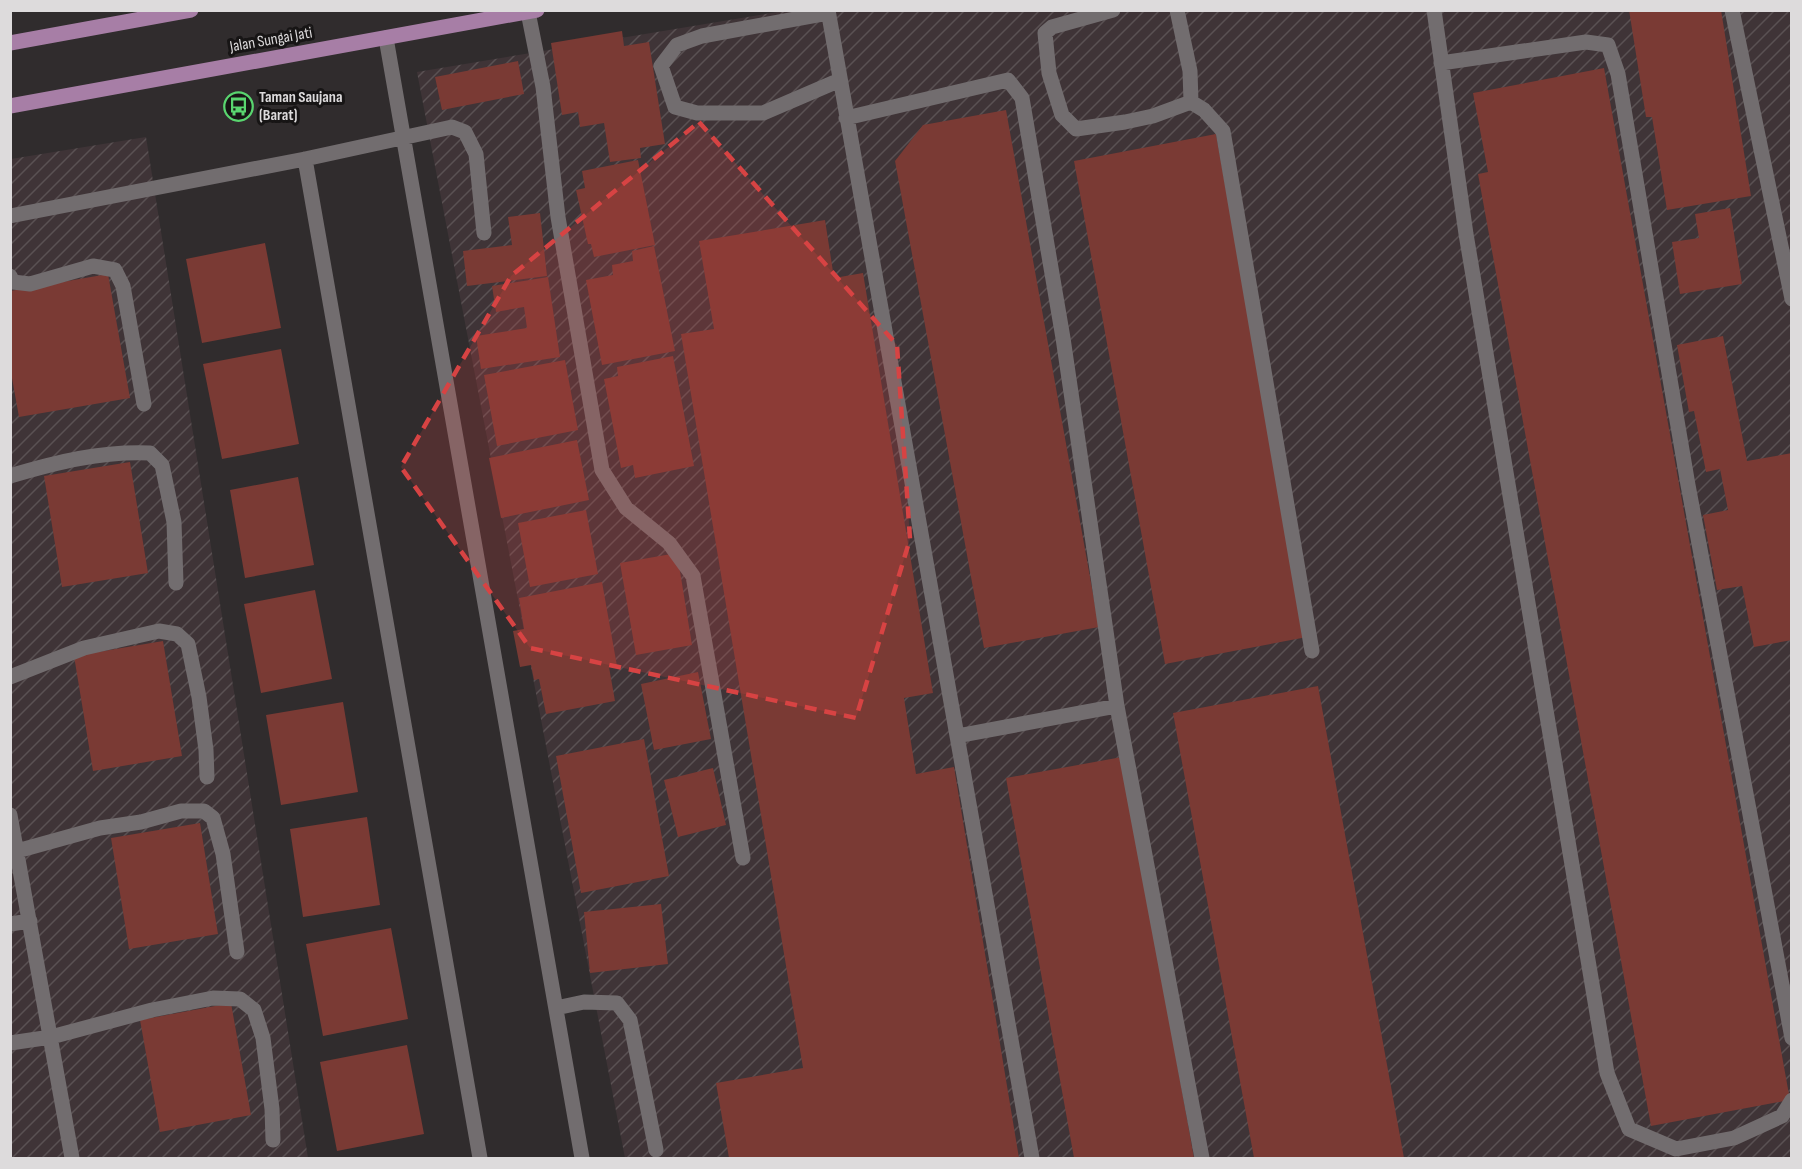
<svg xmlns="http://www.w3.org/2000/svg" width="1802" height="1169" viewBox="0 0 1802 1169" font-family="'Sofia Sans Condensed',sans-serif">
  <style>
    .industrial { fill: url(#industrial-furrows) }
    .building { fill: #7a3a34 }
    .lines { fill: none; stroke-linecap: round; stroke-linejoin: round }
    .minor { stroke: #726d6f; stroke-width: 15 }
    .major { stroke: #a77ea6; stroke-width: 15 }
    .marked { fill: #d74343; fill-opacity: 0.2; stroke: #d74343; stroke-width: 4.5; stroke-dasharray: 12 8; stroke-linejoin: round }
    .labels { text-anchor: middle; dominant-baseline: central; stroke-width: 6; stroke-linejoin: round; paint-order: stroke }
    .street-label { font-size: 16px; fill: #dddbdc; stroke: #171515 }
    .poi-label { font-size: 16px; font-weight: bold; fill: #dddbdc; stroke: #171515; text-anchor: start }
  </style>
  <defs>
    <pattern id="industrial-furrows" width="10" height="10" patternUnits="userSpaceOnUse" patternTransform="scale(1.5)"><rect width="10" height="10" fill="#3f3437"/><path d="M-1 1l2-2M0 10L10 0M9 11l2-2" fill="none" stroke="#5a5153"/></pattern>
  </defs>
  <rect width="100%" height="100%" fill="#302c2d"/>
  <path class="industrial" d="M783,11H1791V1158H625L417,72Z
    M146,137L308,1158H11V159Z"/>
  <path class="building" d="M1629,10H1721L1751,196L1667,210L1652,117H1646Z
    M622,31L624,46L649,42L665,144L640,148L641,158L610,162L604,123L580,127L578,112L562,115L551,43Z
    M518,61L524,94L442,110L435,77Z
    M1604,68L1790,1100L1651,1126L1478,174L1488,172L1473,93Z
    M1006,110L1099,627L984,648L895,161L923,125Z
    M1216,134L1307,637L1165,664L1074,161Z
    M638,160L655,245L594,257L591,244H588L576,190L585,188L582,171Z
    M1730,208L1742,284L1680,294L1672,242L1699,238L1695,214Z
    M540,213L547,276L467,286L463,251L512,245L508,217Z
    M825,220L834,278L863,273L933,693L904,698L916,774L954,767L1019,1158H729L716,1083L803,1068L681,334L714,329L699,241Z
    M265,243L281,328L202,343L186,259Z
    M654,246L675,351L602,365L586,280L613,275L612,265L633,261L632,251Z
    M108,274L130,398L19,417L10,367V291Z
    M548,277L560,357L481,369L476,336L527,328L524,307L496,312L492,286Z
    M1723,336L1747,461L1792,453V640L1754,647L1742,586L1717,590L1703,515L1728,510L1720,469L1706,472L1694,411L1689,412L1677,345Z
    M281,349L299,444L222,459L203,364Z
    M673,356L694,466L635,478L633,465L621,468L604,379L618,376L617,367Z
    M565,360L578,430L497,446L484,375Z
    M577,440L589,500L501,518L489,458Z
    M130,462L148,573L62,587L44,476Z
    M298,477L314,565L245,578L230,490Z
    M586,510L598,574L530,587L518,523Z
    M677,553L692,645L636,655L620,563Z
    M602,582L617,666L609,667L615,701L546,714L539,679L534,680L531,665L520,667L513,631L524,629L519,598Z
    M315,590L332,679L261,693L244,604Z
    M163,641L182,756L93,771L74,656Z
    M698,672L711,739L654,750L641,684Z
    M1318,686L1404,1158H1254L1173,713Z
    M343,702L358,792L281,805L266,715Z
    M644,739L669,876L581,893L556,756Z
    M1122,757L1132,810L1194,1158H1074L1006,778Z
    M713,768L726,825L678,837L664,780Z
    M367,817L380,905L303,917L290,829Z
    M200,823L218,934L129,949L111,838Z
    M661,904L668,964L590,973L584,912Z
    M391,928L408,1019L323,1036L306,944Z
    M231,1003L251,1115L160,1132L140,1020Z
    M407,1045L424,1134L337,1151L320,1062Z"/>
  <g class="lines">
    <path class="minor" d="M828,10L1032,1158
      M1113,10L1052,27L1045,33L1049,73L1062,115L1076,129L1125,122L1153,116L1191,102
      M1177,10L1190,71L1191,102L1204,110L1223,131L1312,651
      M1434,10L1466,234L1607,1073L1629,1129L1676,1149L1734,1138L1782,1116L1792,1100
      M1732,10L1792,299
      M528,12L543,87L558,217L602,470L626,508L669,543L693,576L743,858
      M828,13L702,36L677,45L661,66L675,107L697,113H763L840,80
      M386,38L582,1158
      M1441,63L1586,42L1608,45L1618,74L1688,485L1792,1038
      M846,118L1008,80L1022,98L1063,338L1117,706L1202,1158
      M305,159L480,1158
      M10,216L305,159L452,127L465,132L476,154L484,233
      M10,276L13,282L30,284L93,266L115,270L123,286L144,404
      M10,476C57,462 101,451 150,453L162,465L174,522L176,583
      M10,677L84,648L159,631L177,634L188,644L199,697L206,750L207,777
      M957,736L1117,706
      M10,815L72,1158
      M17,851L100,828L141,822L181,811H204L213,818L223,854L237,952
      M10,924L30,921
      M556,1008L584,1002L617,1003L630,1020L656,1150
      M10,1043L51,1037L152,1010L213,998L240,999L254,1010L263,1038L272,1109L273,1140"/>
    <path class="major" d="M10,43L191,10
      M10,106L537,10"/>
  </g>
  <path class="marked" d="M699,122L897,345L910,539L856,718L530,648L401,467L511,276Z"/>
  <defs>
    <symbol id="bus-ring" viewBox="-11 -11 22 22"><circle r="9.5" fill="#171515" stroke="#59d56f" stroke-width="1.5"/><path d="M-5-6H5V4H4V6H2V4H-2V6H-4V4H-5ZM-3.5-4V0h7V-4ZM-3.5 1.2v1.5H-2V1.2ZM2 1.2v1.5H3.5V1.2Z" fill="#59d56f"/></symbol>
  </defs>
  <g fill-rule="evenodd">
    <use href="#bus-ring" x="222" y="90" width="33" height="33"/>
  </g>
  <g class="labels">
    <g class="street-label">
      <text transform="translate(271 40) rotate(-10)">Jalan Sungai Jati</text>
    </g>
    <g class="poi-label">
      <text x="259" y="97">Taman Saujana<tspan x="259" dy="18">(Barat)</tspan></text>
    </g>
  </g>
  <rect width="1802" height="1169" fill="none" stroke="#dddbdc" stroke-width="24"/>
</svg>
